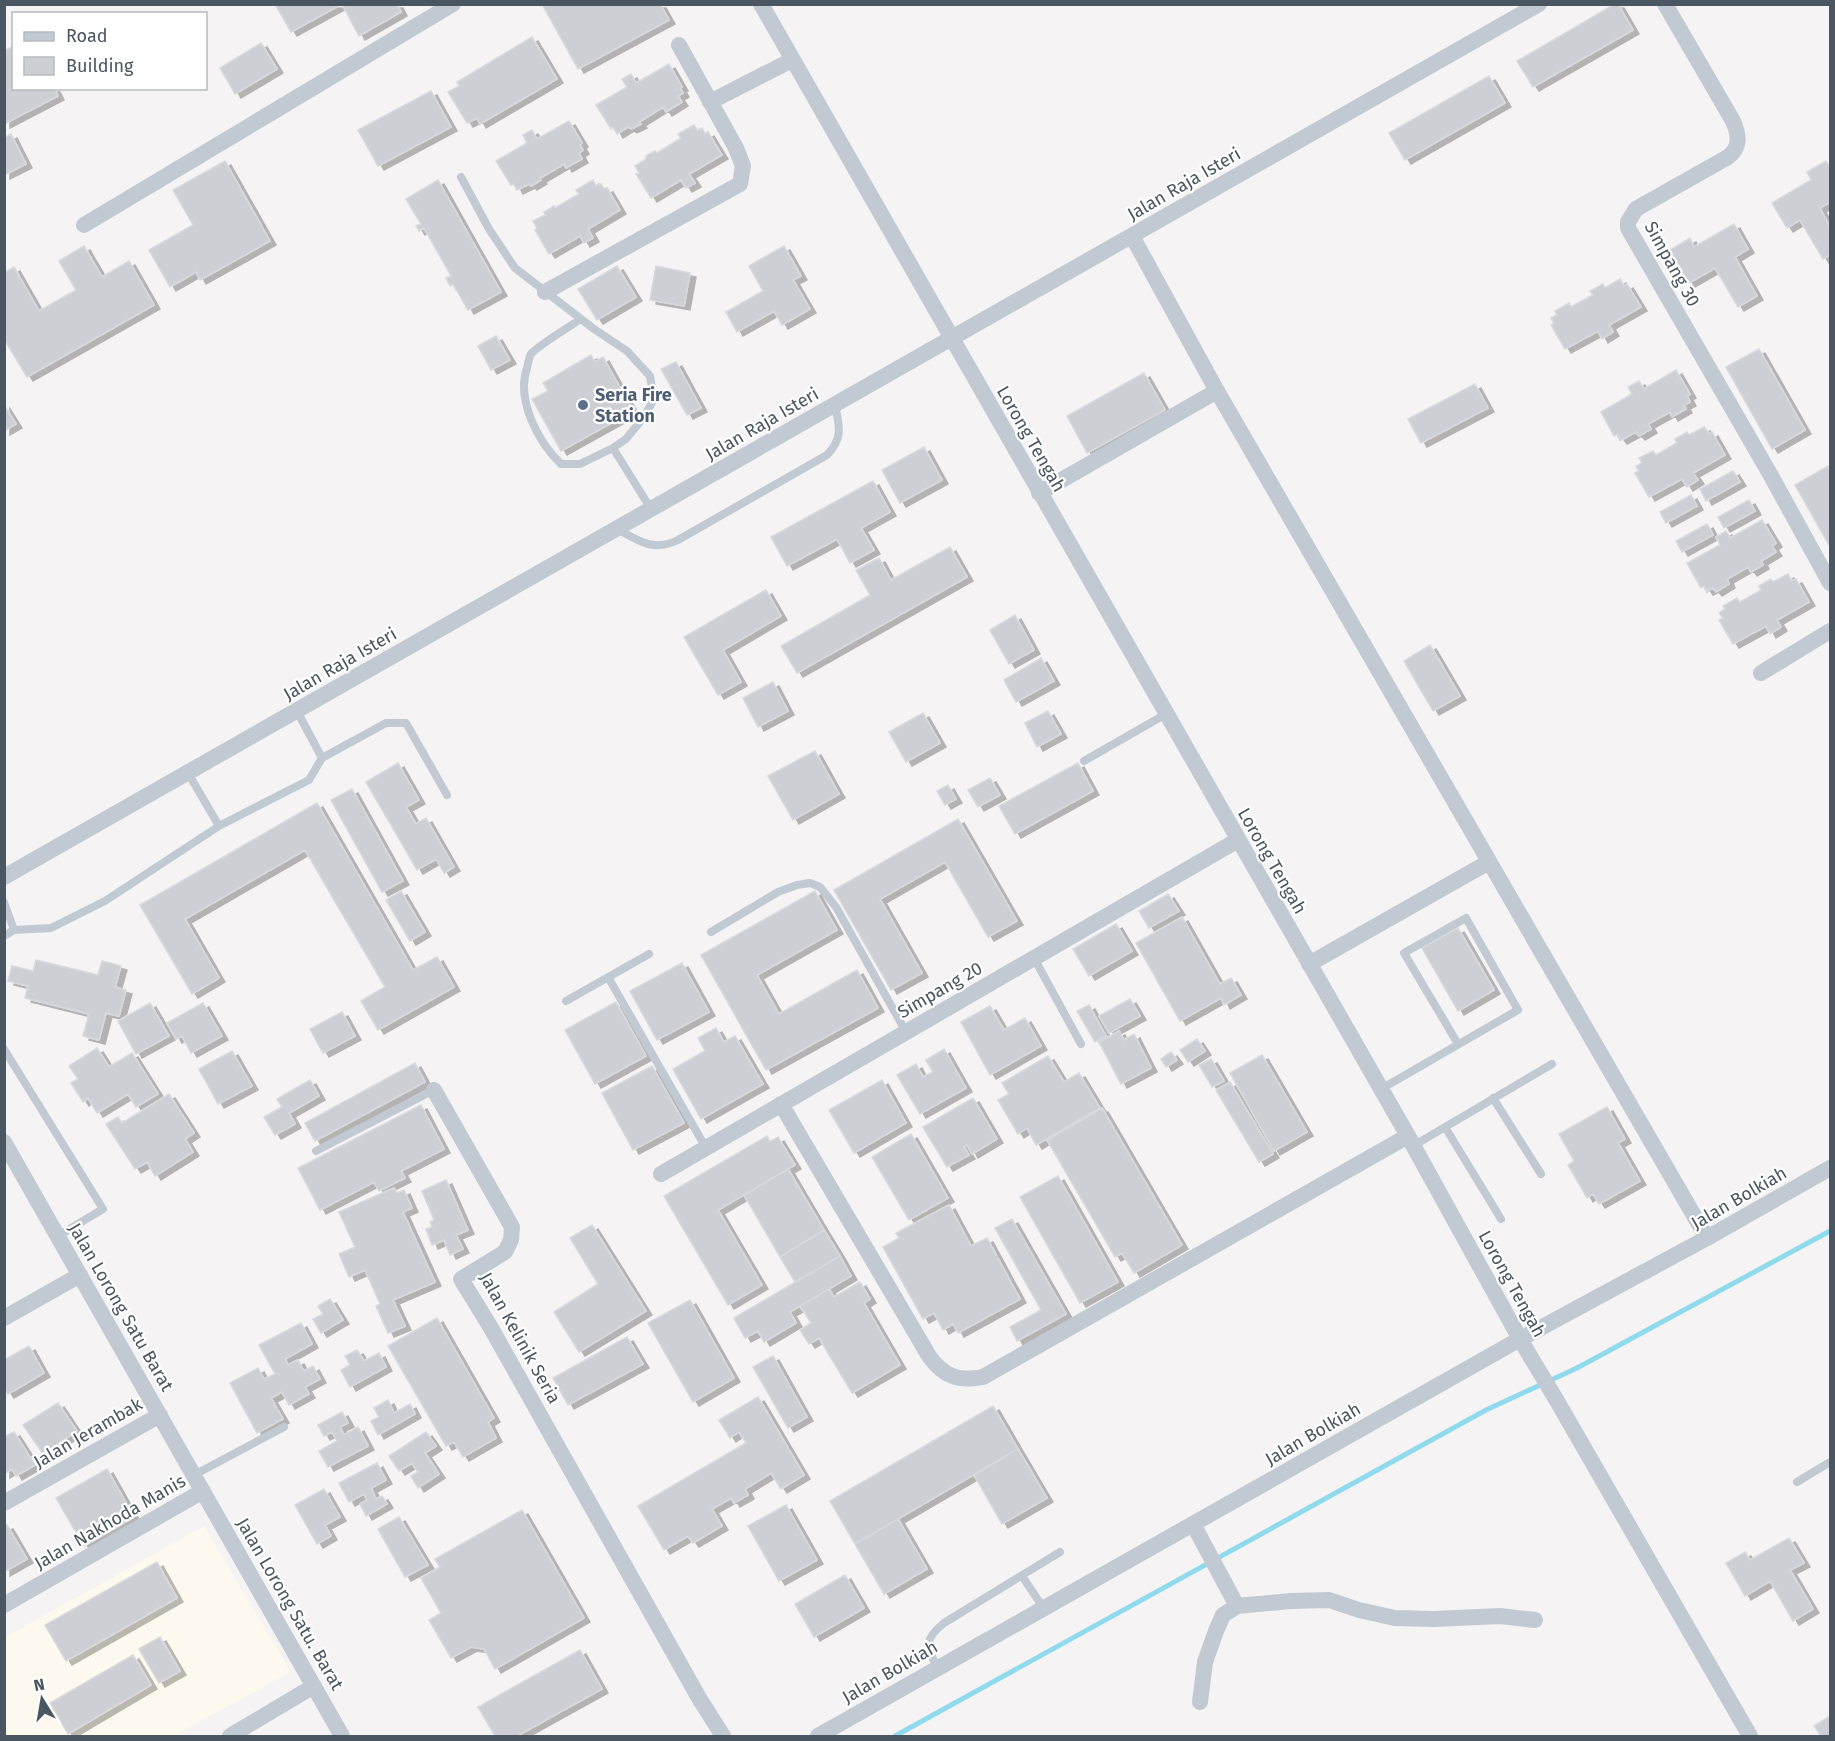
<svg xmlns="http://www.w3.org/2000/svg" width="1835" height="1741" viewBox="0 0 1835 1741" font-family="'Fira Sans',sans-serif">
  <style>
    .commercial { fill: #fdf9ef }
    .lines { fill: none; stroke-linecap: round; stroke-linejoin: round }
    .stream { stroke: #90daee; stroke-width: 5 }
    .building { fill: #cdcfd5; stroke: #d7d9de; stroke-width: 1.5; filter: url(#shadow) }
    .service { stroke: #c1cad2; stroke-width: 8 }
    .minor { stroke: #c1cad2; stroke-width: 16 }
    .service-dot { fill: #5c6f8a; stroke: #fff; stroke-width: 2 }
    .labels { text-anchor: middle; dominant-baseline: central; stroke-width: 4.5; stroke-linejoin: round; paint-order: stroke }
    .street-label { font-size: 18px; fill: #4a5661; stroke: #fff }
    .service-label { font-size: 18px; font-weight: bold; fill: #4e5e75; stroke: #fff; text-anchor: start }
  </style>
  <defs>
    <filter id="shadow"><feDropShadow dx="6" dy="4" stdDeviation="0" flood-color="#0004"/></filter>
  </defs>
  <rect width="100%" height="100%" fill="#f5f3f3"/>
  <path class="commercial" d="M204,1526L291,1672L173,1736H5L4,1638Z"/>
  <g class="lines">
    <path class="stream" d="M895,1736L1486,1410L1577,1368L1830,1231"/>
  </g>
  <path class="building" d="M275,4H342L291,32Z
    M342,4H397L401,12L359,36Z
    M542,4H660L669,20L578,69Z
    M1615,4H1618L1633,30L1533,87L1517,61Z
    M532,37L557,79L480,124L477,118L467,123L448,92L459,86L457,82Z
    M261,43L277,69L235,94L220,68Z
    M14,46V88H54L58,96L4,124V51Z
    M669,64L682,87L680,88L683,93L678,96L682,102L666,112L663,107L639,122L641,124L631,129L628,127L617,134L613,127L611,129L596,105L627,87L622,79L631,74L636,83Z
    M1489,76L1505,103L1405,160L1389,133Z
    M431,91L451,127L378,166L358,130Z
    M569,121L582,143L580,145L583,150L579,153L582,159L566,168L564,164L540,178L541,180L531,186L529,184L517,190L514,184L511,185L496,161L527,143L523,135L532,130L537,139Z
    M694,125L698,131L702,128L705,134L708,132L722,155L689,174L695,183L686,188L681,180L651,198L636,174L639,173L635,166L646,159V156L655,151L657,153L681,138L678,134Z
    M11,134L26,164L4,175V138Z
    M225,161L270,241L200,280L196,272L170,287L149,250L193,225L173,190Z
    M1826,161L1830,168V202L1820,208L1830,227V255L1823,259L1800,220L1787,228L1772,203L1811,180L1807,172Z
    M438,180L501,292L468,310L453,284L450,286L446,278L451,276L424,228L419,231L416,226L421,224L406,199Z
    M593,180L596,186L601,184L604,189L607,188L620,210L588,229L593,238L584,243L580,236L549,254L535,230L537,228L533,221L545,215L544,212L554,206L555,208L579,194L576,190Z
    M1734,224L1748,249L1735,257L1757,296L1738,307L1715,268L1689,283L1670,250L1690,238L1694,247Z
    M84,246L102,277L129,261L154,305L27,377L4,339V273L14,267L39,311L76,290L59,261Z
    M784,246L801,276L793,280L810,309L782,325L774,311L737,332L726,312L763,291L749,266Z
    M617,266L636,297L597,320L578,289Z
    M656,266L690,273L684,306L650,300Z
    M1620,279L1624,286L1627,284L1641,307L1609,325L1613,332L1602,339L1598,331L1565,349L1551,325L1554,323L1551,318L1557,315L1555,311L1569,303L1571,307L1593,295L1590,291L1603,284L1605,288Z
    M496,336L510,360L491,370L478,346Z
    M1759,349L1805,430L1772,449L1726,367Z
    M591,355L595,362L603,357L633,411L561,451L532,399L548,391L543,383Z
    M676,362L701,408L687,415L661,369Z
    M1676,370L1690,394L1687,396L1690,402L1684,405L1686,409L1672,417L1670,412L1648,424L1651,429L1639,436L1636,432L1621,440L1617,434L1614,436L1601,412L1632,394L1628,387L1639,381L1644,389Z
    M1144,373L1165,410L1087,453L1067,416Z
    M1475,384L1488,408L1421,443L1408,419Z
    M4,405L16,424L4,431Z
    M1704,427L1709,434L1712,432L1725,455L1693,473L1698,480L1687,487L1682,479L1649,497L1635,473L1639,471L1636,466L1642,463L1639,458L1653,451L1656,455L1677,443L1675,439L1687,432L1689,435Z
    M924,447L942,480L900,503L882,470Z
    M1828,466L1830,471V547L1795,485Z
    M1733,471L1740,482L1706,501L1700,489Z
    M873,481L890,512L861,528L874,550L850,563L837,539L787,566L771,537Z
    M1691,495L1697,506L1666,523L1660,512Z
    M1749,500L1755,511L1724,528L1718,517Z
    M1762,520L1776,543L1772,546L1776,552L1761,561L1763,565L1751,572L1748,567L1727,579L1729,584L1716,592L1713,588L1707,591L1704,586L1701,588L1687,563L1720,545L1716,537L1726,531L1730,538Z
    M1707,524L1713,535L1682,552L1676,541Z
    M950,547L967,577L797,673L781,646L870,595L856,570L879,558L891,580Z
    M1788,574L1792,581L1796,579L1809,602L1777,620L1781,627L1770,634L1766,626L1733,644L1719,620L1723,618L1719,613L1725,609L1723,606L1737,598L1740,602L1761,590L1759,586L1771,579L1773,582Z
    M766,590L781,616L723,650L741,682L718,695L684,637Z
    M1015,615L1034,650L1009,664L990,630Z
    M1430,645L1460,696L1433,711L1404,661Z
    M1041,658L1054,681L1016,702L1004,680Z
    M773,682L788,711L758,727L743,698Z
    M1048,711L1061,734L1037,747L1025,723Z
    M923,713L940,743L906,762L889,732Z
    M815,751L839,794L793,820L768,776Z
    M398,763L419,800L406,807L416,824L426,818L454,867L444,873L436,859L417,870L366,782Z
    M1078,763L1093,791L1015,834L999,806Z
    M990,778L1000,795L978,807L968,790Z
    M948,785L956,799L945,805L937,791Z
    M352,789L403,881L382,892L331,800Z
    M317,803L413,970L437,957L454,987L378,1030L361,1001L385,987L305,850L185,919L219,978L192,994L140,905Z
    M958,819L1017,921L988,937L945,862L880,899L922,973L891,990L834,890Z
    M401,891L425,932L410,941L386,900Z
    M815,891L837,930L757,975L779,1014L857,970L878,1008L766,1070L701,955Z
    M1168,894L1179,911L1149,928L1139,911Z
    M1182,917L1220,984L1231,978L1241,995L1224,1005L1221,998L1180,1021L1136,943Z
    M1116,924L1132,951L1089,976L1073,949Z
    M1458,928L1494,990L1458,1011L1422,948Z
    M36,960L98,975L102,961L121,966L115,987L126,990L119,1016L106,1013L99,1040L83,1036L89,1014L25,998L28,986L8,981L12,966L33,971Z
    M682,963L709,1012L657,1040L630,991Z
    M1130,999L1140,1016L1109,1033L1099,1016Z
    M616,1002L646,1056L595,1084L565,1030Z
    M150,1003L169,1036L136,1054L118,1021Z
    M203,1003L222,1036L191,1053L182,1036L176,1039L167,1023Z
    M1089,1005L1106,1036L1095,1042L1077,1011Z
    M990,1006L1004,1030L1025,1018L1041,1046L990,1075L961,1022Z
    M342,1012L355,1036L323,1053L310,1029Z
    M716,1028L724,1042L735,1036L763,1084L701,1119L673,1069L705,1051L698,1038Z
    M1119,1031L1124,1040L1134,1034L1151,1068L1121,1084L1099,1042Z
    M1197,1039L1205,1051L1188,1062L1180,1050Z
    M97,1048L109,1067L132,1053L158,1094L136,1107L128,1094L97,1113L88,1098L83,1102L71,1083L78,1079L69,1066Z
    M944,1049L966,1088L920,1114L897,1075L916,1064L923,1077L933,1072L926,1060Z
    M232,1051L252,1086L218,1104L199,1069Z
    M1171,1052L1177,1060L1166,1067L1161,1059Z
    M1262,1055L1307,1132L1274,1151L1230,1073Z
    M1048,1056L1064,1082L1079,1073L1100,1108L1036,1145L1027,1128L1018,1134L998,1100L1009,1094L1002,1083Z
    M1211,1059L1224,1081L1212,1087L1199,1065Z
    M415,1063L425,1082L315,1141L305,1123Z
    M652,1066L684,1123L633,1150L602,1093Z
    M310,1080L319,1096L289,1113L295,1124L275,1135L264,1117L282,1107L277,1099Z
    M882,1080L906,1123L854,1153L829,1110Z
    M1230,1082L1273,1154L1259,1162L1216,1090Z
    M169,1094L194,1133L185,1139L193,1152L155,1176L147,1162L135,1169L106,1124L118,1117L122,1123Z
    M973,1098L997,1139L972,1154L967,1145L964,1147L969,1155L947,1167L923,1127Z
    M421,1105L444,1149L401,1171L405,1178L379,1191L374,1182L320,1210L298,1168Z
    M1607,1107L1625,1139L1618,1143L1640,1181L1599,1204L1593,1194L1587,1198L1568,1165L1574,1161L1559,1134Z
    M1102,1108L1182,1245L1134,1273L1122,1253L1115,1257L1047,1140Z
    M911,1134L948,1198L909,1220L872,1157Z
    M767,1136L770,1142L778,1137L795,1165L718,1210L762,1285L728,1305L664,1196Z
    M788,1169L824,1230L780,1257L744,1195Z
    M1058,1176L1118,1282L1080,1303L1020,1197Z
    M446,1180L468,1230L456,1235L463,1249L450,1255L444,1240L432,1245L426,1229L432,1227L430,1222L434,1220L422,1191Z
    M394,1188L397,1193L404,1190L412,1208L403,1212L435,1282L393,1300L405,1326L388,1333L376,1306L380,1304L365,1270L349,1277L339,1254L355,1247L339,1212Z
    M949,1205L971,1246L987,1238L1020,1299L958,1333L953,1324L943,1330L934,1313L923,1319L883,1247L899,1238L896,1233Z
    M1012,1219L1066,1314L1017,1341L1010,1327L1041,1310L995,1228Z
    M592,1225L646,1311L579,1352L554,1312L598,1284L570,1238Z
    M824,1230L840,1256L795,1282L780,1257Z
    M840,1256L851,1276L790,1312L796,1323L764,1342L758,1331L745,1338L734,1318Z
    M860,1282L870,1299L864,1303L900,1365L852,1393L819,1338L809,1344L800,1330L811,1323L800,1306L829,1289L834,1297Z
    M330,1299L343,1320L321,1333L313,1319L323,1314L318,1306Z
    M690,1300L734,1378L693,1402L648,1323Z
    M437,1318L494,1418L488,1422L496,1438L463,1457L454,1442L446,1446L388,1346Z
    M301,1323L312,1344L285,1359L288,1365L298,1360L304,1371L313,1366L320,1379L305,1387L309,1394L289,1405L282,1392L271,1398L283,1419L257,1433L230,1383L258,1368L264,1379L275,1374L259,1345Z
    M627,1337L643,1364L568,1405L553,1378Z
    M29,1346L44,1373L8,1394L4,1388V1360Z
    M357,1350L364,1361L379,1353L386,1367L350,1387L341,1370L350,1365L345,1356Z
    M773,1356L807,1417L788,1428L753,1367Z
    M758,1397L804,1475L781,1489L771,1473L745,1489L748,1495L734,1503L731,1498L712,1509L722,1526L693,1543L688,1536L664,1550L638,1506L746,1443L739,1432L730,1438L719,1420Z
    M388,1400L394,1413L410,1404L415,1414L378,1435L371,1421L379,1417L374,1408Z
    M58,1403L77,1431L43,1454L23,1425Z
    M993,1406L1018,1449L855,1544L830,1501Z
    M342,1412L348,1423L340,1427L344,1435L358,1427L368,1446L328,1467L319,1451L337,1441L332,1432L324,1436L318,1425Z
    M14,1432L35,1465L16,1476L12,1469L4,1474V1437Z
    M426,1432L436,1446L425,1453L439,1474L418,1488L411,1476L418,1472L412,1463L399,1471L389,1456Z
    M1018,1449L1047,1498L1002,1524L974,1475Z
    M377,1463L386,1480L371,1488L376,1499L382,1496L387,1504L366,1516L360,1504L367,1500L364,1494L349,1502L339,1483Z
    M107,1469L134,1517L84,1546L56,1498Z
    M324,1489L340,1517L325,1525L331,1536L317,1544L295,1505Z
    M786,1505L817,1560L779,1581L748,1526Z
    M522,1510L584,1618L495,1669L484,1649L471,1647L451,1658L429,1620L441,1613L421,1578L440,1567L435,1559Z
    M399,1517L428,1565L405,1577L378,1529Z
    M898,1519L927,1569L884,1594L855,1544Z
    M7,1525L27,1559L4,1572V1526Z
    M1789,1538L1804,1563L1790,1570L1813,1609L1793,1621L1770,1581L1745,1596L1726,1563L1745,1552L1750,1560Z
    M157,1562L177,1598L66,1661L45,1625Z
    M845,1575L864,1608L814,1637L795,1604Z
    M160,1637L180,1671L159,1683L139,1649Z
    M580,1650L602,1689L517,1736H495L478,1707Z
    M133,1655L151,1685L68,1734L50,1703Z
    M1830,1716V1736H1821L1814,1726Z"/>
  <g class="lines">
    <path class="service" d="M461,177L489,229L515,268L594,329L627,351L650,376L654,399L644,417L626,439L613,448L580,464H561C538,442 516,400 527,368C528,364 529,357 531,354C536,347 572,325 581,319
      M613,448L651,509
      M617,529C639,541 653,552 678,540L827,455C844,437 839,426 835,405
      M297,711L322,758
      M1084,761L1166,714
      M188,773L219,826
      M4,902L14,930L4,936
      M14,930L51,928L105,901L219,826L309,780L322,758L386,723H406L447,795
      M711,932L778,892L797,885L810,883L820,887L836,907L906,1032
      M1034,958L1081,1044
      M608,977L706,1148
      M566,1001L649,954
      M4,1049L103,1209L58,1236
      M1381,1089L1518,1010L1466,918L1404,953L1458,1044
      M1493,1098L1541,1174
      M1445,1127L1501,1219
      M1413,1146L1552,1064
      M316,1151L434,1090
      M194,1475L284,1427
      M1797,1482L1830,1462
      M1022,1576L1044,1609
      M937,1667C926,1646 924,1639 944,1623L1060,1552"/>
    <path class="minor" d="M761,4L1408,1136L1520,1339L1557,1401L1750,1736
      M1665,4L1733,121C1739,135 1741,147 1728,157L1636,209L1628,222V228L1770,474L1830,583
      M710,102L792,60
      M84,225L453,4
      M1132,236L1217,391L1707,1238
      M545,292L740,184L743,166L736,148L679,45
      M1039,493L1217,391
      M1761,673L1830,631
      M4,877L1539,4
      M1309,964L1489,862
      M434,1090L512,1227L511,1240L505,1252L461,1279L491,1328L699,1698L723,1736
      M781,1104L929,1356C943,1376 959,1382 983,1377L1408,1136
      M4,1142L342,1736
      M661,1174L1238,840
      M4,1318L80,1275
      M4,1503L160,1415
      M1193,1524L1237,1606
      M4,1605L203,1491
      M1200,1702L1205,1662L1216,1631L1223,1615L1237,1606L1291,1601L1329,1600L1359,1610L1395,1618L1434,1619L1500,1616L1535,1620
      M230,1736L314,1686
      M818,1736L1520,1339L1707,1238L1830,1168"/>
  </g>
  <circle class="service-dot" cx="583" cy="405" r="6"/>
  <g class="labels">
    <g class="street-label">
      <text transform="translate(1184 184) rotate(-30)">Jalan Raja Isteri</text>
      <text transform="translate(1672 264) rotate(61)">Simpang 30</text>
      <text transform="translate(762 424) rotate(-30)">Jalan Raja Isteri</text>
      <text transform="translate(1031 439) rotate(60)">Lorong Tengah</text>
      <text transform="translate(340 664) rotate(-30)">Jalan Raja Isteri</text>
      <text transform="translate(1272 861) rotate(60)">Lorong Tengah</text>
      <text transform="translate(940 990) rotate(-30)">Simpang 20</text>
      <text transform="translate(1739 1198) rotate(-30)">Jalan Bolkiah</text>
      <text transform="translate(1512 1284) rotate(61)">Lorong Tengah</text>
      <text transform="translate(121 1307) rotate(60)">Jalan Lorong Satu Barat</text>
      <text transform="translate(520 1338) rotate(61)">Jalan Kelinik Seria</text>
      <text transform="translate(88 1433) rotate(-30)">Jalan Jerambak</text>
      <text transform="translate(1313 1434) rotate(-30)">Jalan Bolkiah</text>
      <text transform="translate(110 1522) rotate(-30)">Jalan Nakhoda Manis</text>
      <text transform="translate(290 1604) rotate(60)">Jalan Lorong Satu. Barat</text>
      <text transform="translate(890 1672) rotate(-30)">Jalan Bolkiah</text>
    </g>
    <g class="service-label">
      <text x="595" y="395">Seria Fire<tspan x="595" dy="21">Station</tspan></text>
    </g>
  </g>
  <rect width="1835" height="1741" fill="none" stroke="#4a5661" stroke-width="12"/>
  <rect x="12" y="12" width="195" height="78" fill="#ffffff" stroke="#b7bbc0" stroke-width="1.5"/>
  <rect x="24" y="32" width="30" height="9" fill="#c1cad2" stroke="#b7bbc0" stroke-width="1.5"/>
  <text x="66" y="42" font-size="18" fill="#4a5661">Road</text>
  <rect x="24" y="57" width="30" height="18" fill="#cdcfd5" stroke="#b7bbc0" stroke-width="1.5"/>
  <text x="66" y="72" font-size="18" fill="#4a5661">Building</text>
  <g transform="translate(42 1699) rotate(349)" stroke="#ffffff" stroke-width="4.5" paint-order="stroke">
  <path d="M0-4.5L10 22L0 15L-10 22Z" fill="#4a5661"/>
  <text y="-9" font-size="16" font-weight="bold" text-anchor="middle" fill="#4a5661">N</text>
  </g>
</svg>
